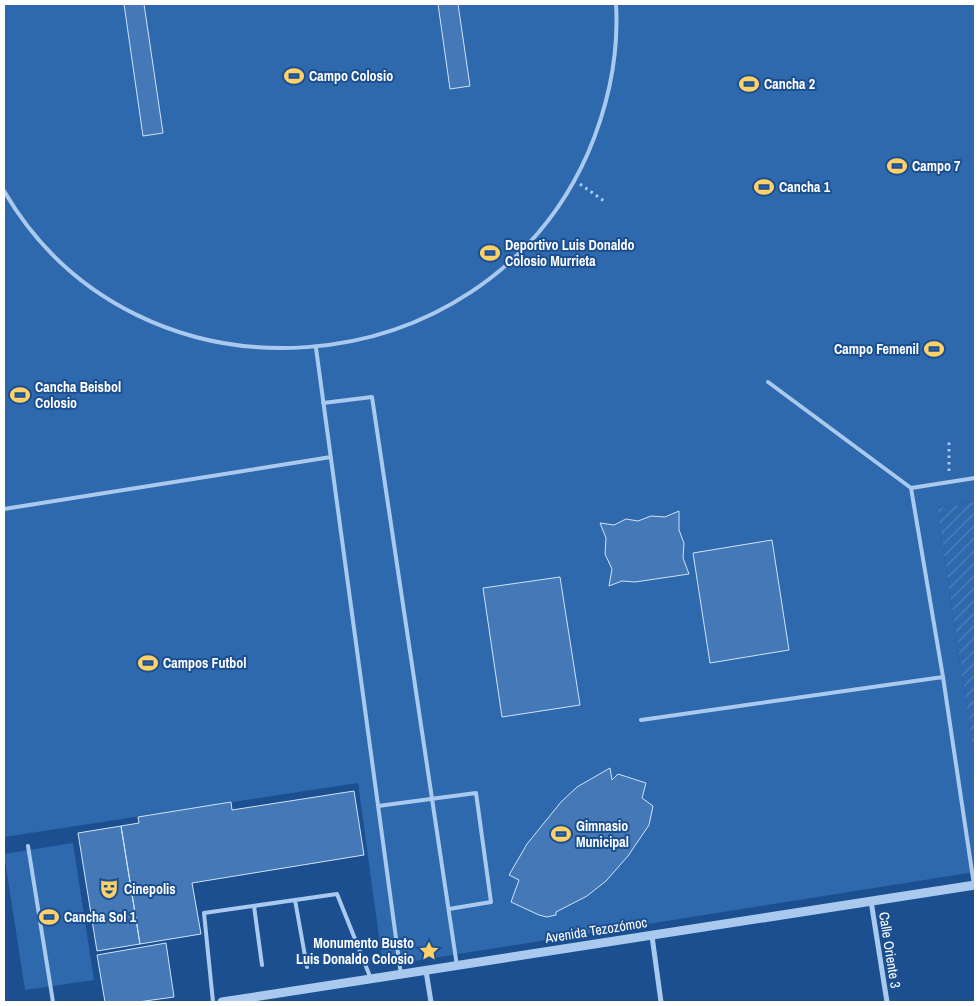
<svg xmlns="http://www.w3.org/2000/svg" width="979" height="1006" viewBox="0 0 979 1006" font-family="'Archivo Narrow',sans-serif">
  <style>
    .garden { fill: url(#garden-furrows) }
    .pitch { fill: #2e69ad }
    .building { fill: #4478b7; stroke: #cfe3fa }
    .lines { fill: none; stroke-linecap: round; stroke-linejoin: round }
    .path { stroke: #a9c9ee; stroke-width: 3; stroke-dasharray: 2.5 4; stroke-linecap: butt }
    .service { stroke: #a9c9ee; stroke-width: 4 }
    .minor { stroke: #a9c9ee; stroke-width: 5 }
    .tertiary { stroke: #a9c9ee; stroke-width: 9 }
    .labels { text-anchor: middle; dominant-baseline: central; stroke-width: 4; stroke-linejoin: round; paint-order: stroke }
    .poi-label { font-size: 14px; font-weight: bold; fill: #fff; stroke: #1b4f8f; text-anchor: start }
    .street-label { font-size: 14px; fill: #fff; stroke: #1b4f8f }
  </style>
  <defs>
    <pattern id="garden-furrows" width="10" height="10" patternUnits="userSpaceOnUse" patternTransform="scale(1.25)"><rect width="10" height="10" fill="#2e69ad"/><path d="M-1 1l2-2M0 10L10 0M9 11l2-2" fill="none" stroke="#4d80b9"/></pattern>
  </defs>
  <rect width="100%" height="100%" fill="#1b4f8f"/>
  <path class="garden" d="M975,502V762L937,508Z"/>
  <path class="pitch" d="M4,4H975V502L937,508L975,762V872L383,966L358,783L4,837Z
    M73,843L94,980L25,990L4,854Z"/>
  <path class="building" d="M124,4H144L163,133L143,136Z
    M438,4H458L470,86L450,89Z
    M679,511V530L684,543L683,558L689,574L635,582L622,581L609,586L612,569L605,554L606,538L600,523L614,525L626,519L638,521L651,516L665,517Z
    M772,540L789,650L710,663L693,553Z
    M560,577L580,705L502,717L483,588Z
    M610,768L612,780L618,774L646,783L642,798L653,806L649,825L628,856L606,881L587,896L556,912V915L547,917L539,915L511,902L519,880L509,875L527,844L561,802L577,787Z
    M354,791L364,855L192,883L201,934L140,944L121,826L139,823L138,817L231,802L232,810Z
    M121,826L140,944L97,951L78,833Z
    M166,943L174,997L138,1002H105L97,955Z"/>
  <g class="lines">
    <path class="path" d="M580,184L604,201
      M949,471V439"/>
    <path class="service" d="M4,191C137,419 483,392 588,153C608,106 619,55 616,4
      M316,348L401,975
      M768,382L911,488L943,677L974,885
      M323,403L372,397L457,966
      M911,488L975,478
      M4,509L331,457
      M641,720L943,677
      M378,806L476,793L491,902L449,909
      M28,846L53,1002
      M295,900L307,967
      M254,906L262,965
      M213,1002L204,913L337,894L371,979"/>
    <path class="minor" d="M871,901L887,1002
      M652,936L661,1002
      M426,971L431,1002"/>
    <path class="tertiary" d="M222,1002L975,885"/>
  </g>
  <defs>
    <symbol id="stadium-bare" viewBox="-9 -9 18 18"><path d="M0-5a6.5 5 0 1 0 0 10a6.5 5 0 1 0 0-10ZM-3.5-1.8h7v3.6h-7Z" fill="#ffd166" stroke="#1b4f8f" stroke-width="2.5" paint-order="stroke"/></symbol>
    <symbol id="theatre-bare" viewBox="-9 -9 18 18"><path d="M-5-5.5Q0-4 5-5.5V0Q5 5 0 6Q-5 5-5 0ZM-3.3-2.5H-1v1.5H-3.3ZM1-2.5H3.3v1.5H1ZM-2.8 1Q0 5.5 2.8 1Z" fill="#ffd166" stroke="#1b4f8f" stroke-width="2.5" paint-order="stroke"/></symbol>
    <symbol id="sight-bare" viewBox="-9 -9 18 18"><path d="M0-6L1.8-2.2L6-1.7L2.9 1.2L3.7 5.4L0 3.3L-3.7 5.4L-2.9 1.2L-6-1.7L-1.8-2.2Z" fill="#ffd166" stroke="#1b4f8f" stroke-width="2.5" paint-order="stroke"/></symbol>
  </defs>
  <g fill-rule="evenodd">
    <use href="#stadium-bare" x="280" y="62" width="28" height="28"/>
    <use href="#stadium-bare" x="735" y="70" width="28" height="28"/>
    <use href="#stadium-bare" x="883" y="152" width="28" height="28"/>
    <use href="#stadium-bare" x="750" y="173" width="28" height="28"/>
    <use href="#stadium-bare" x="476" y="239" width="28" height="28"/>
    <use href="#stadium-bare" x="920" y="335" width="28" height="28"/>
    <use href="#stadium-bare" x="6" y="381" width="28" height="28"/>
    <use href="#stadium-bare" x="134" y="649" width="28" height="28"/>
    <use href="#stadium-bare" x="547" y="820" width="28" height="28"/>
    <use href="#theatre-bare" x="95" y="875" width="28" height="28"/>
    <use href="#stadium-bare" x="35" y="903" width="28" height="28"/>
    <use href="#sight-bare" x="415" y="937" width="28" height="28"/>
  </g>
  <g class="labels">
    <g class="poi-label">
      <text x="309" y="76">Campo Colosio</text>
      <text x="764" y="84">Cancha 2</text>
      <text x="912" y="166">Campo 7</text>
      <text x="779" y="187">Cancha 1</text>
      <text x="505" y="245">Deportivo Luis Donaldo<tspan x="505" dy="16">Colosio Murrieta</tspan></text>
      <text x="919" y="349" text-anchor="end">Campo Femenil</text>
      <text x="35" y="387">Cancha Beisbol<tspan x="35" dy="16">Colosio</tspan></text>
      <text x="163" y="663">Campos Futbol</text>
      <text x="576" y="826">Gimnasio<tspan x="576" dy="16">Municipal</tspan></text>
      <text x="124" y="889">Cinepolis</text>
      <text x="64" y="917">Cancha Sol 1</text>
      <text x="414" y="943" text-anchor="end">Monumento Busto<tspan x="414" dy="16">Luis Donaldo Colosio</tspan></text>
    </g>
    <g class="street-label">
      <text transform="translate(596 930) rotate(-9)">Avenida Tezozómoc</text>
      <text transform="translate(890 950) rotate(81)">Calle Oriente 3</text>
    </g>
  </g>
  <rect width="979" height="1006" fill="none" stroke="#ffffff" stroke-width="10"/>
</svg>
